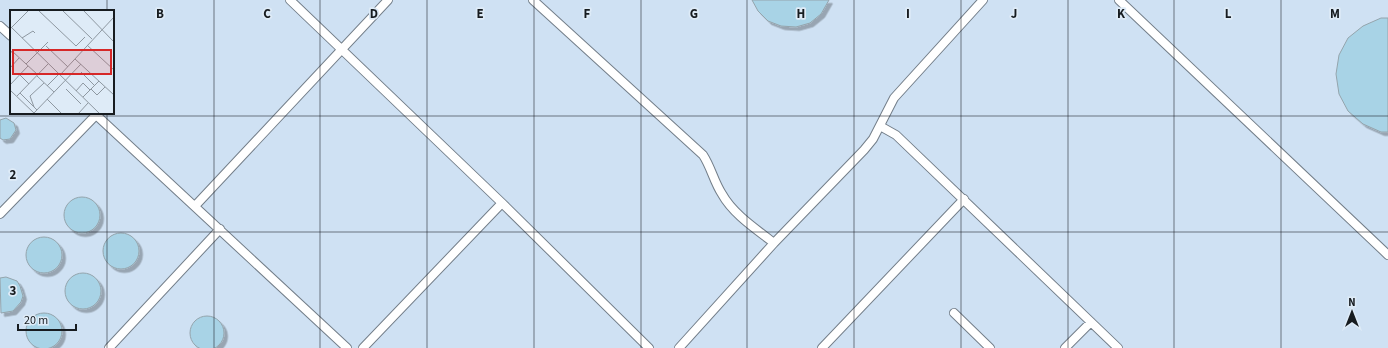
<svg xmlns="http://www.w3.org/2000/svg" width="1388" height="348" viewBox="0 0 1388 348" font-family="'Source Sans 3',sans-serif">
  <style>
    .built { fill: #cfe1f3; fill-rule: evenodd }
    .building { fill: #a8d3e6; stroke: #94a4ac; filter: url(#shadow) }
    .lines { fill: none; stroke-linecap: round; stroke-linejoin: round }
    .lane-casing { stroke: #737e89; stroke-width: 10 }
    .lane { stroke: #fff; stroke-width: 8 }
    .grid { fill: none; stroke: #171c20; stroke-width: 1; stroke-opacity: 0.55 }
    .inset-road { fill: none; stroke: #8e98a1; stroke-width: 1 }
    .view { fill: #d62828; fill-opacity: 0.15; stroke: #d62828; stroke-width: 2 }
    .inset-edge { fill: none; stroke: #171c20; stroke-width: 2 }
    .grid-label { font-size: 13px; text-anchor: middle; font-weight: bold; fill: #171c20; stroke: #deebf7; stroke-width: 3.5; stroke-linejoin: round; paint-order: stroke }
  </style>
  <defs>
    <filter id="shadow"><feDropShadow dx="3.5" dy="3.5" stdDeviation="0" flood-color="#0004"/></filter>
  </defs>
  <rect width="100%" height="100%" fill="#deebf7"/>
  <path class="built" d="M0,0H1388V348H0ZM11,11H113V113H11Z"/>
  <path class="building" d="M752,0H829L821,14L810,23L796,27L781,26L768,21L758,11Z
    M1381,18H1388V132H1381L1363,124L1348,111L1339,94L1336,74L1339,55L1348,38L1363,26Z
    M6,118L14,123L16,130L10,139L3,140L0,138V120Z
    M64 215a18 18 0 1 1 36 0a18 18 0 1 1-36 0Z
    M103 251a18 18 0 1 1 36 0a18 18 0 1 1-36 0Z
    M26 255a18 18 0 1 1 36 0a18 18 0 1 1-36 0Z
    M65 291a18 18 0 1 1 36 0a18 18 0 1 1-36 0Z
    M6,277L17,281L20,286L23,296L21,302L13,311L1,313L0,278Z
    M26 331a18 18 0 1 1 36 0a18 18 0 1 1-36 0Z
    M190 333a17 17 0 1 1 34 0a17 17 0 1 1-34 0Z"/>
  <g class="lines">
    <defs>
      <path id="lane" d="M290,0L502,203L649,348
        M533,0L703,155C711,167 714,182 722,194C733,214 756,229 774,243
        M1119,0L1388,255
        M0,26L11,36
        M94,113L347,348
        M880,126L896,135L1118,348
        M195,206L388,0
        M0,214L96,115
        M954,313L990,348
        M109,348L220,229
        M363,348L502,203
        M679,348L774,243L864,150L873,139L894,98L983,0
        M822,348L964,199
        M1065,348L1091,322"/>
    </defs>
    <use href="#lane" class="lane-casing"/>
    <use href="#lane" class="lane"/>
  </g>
  <path class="grid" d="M107,0V11M214,0V348M320,0V348M427,0V348M534,0V348M641,0V348M747,0V348M854,0V348M961,0V348M1068,0V348M1174,0V348M1281,0V348M107,113V348M0,116H1388M0,232H1388"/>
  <g transform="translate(10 10)">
    <rect width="104" height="104" fill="#deebf7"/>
    <path class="inset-road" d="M28,0L66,36L75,27M52,0L82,29M73,0L104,32M0,16L90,104M0,19L19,0M12,28L23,21L25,23M77,35L104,60M36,36L58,57M0,44L2,41L28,65M65,49L104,85M16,54L38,32M0,58L9,48M71,62L85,76M10,65L19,74M50,65L104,7M27,66L44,82M0,75L18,56M37,76L49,64M56,79L71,94M81,79L87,85L95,77M0,80L25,104M66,81L73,73L80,80M10,83L27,100M7,86L38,54M73,87L89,71M37,89L52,104M24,97L20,86L34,73M24,103L71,54M68,104L78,93"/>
    <path class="view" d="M3,40H101V64H3Z"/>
    <rect width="104" height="104" class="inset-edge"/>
  </g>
  <g class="grid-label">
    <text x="160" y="18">B</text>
    <text x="267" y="18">C</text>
    <text x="374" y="18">D</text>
    <text x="480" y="18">E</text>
    <text x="587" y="18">F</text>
    <text x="694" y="18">G</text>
    <text x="801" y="18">H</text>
    <text x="908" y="18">I</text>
    <text x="1014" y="18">J</text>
    <text x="1121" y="18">K</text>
    <text x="1228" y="18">L</text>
    <text x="1335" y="18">M</text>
    <text x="13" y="179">2</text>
    <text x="13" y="295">3</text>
  </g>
  <g transform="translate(1352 312)" stroke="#deebf7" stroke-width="3" paint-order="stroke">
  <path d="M0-3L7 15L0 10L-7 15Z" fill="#171c20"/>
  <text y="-6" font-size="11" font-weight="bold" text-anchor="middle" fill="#171c20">N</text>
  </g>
  <path d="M18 324v6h58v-6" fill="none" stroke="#171c20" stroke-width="2"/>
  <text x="24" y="324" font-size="12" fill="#171c20" stroke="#deebf7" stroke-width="3" paint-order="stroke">20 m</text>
</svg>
